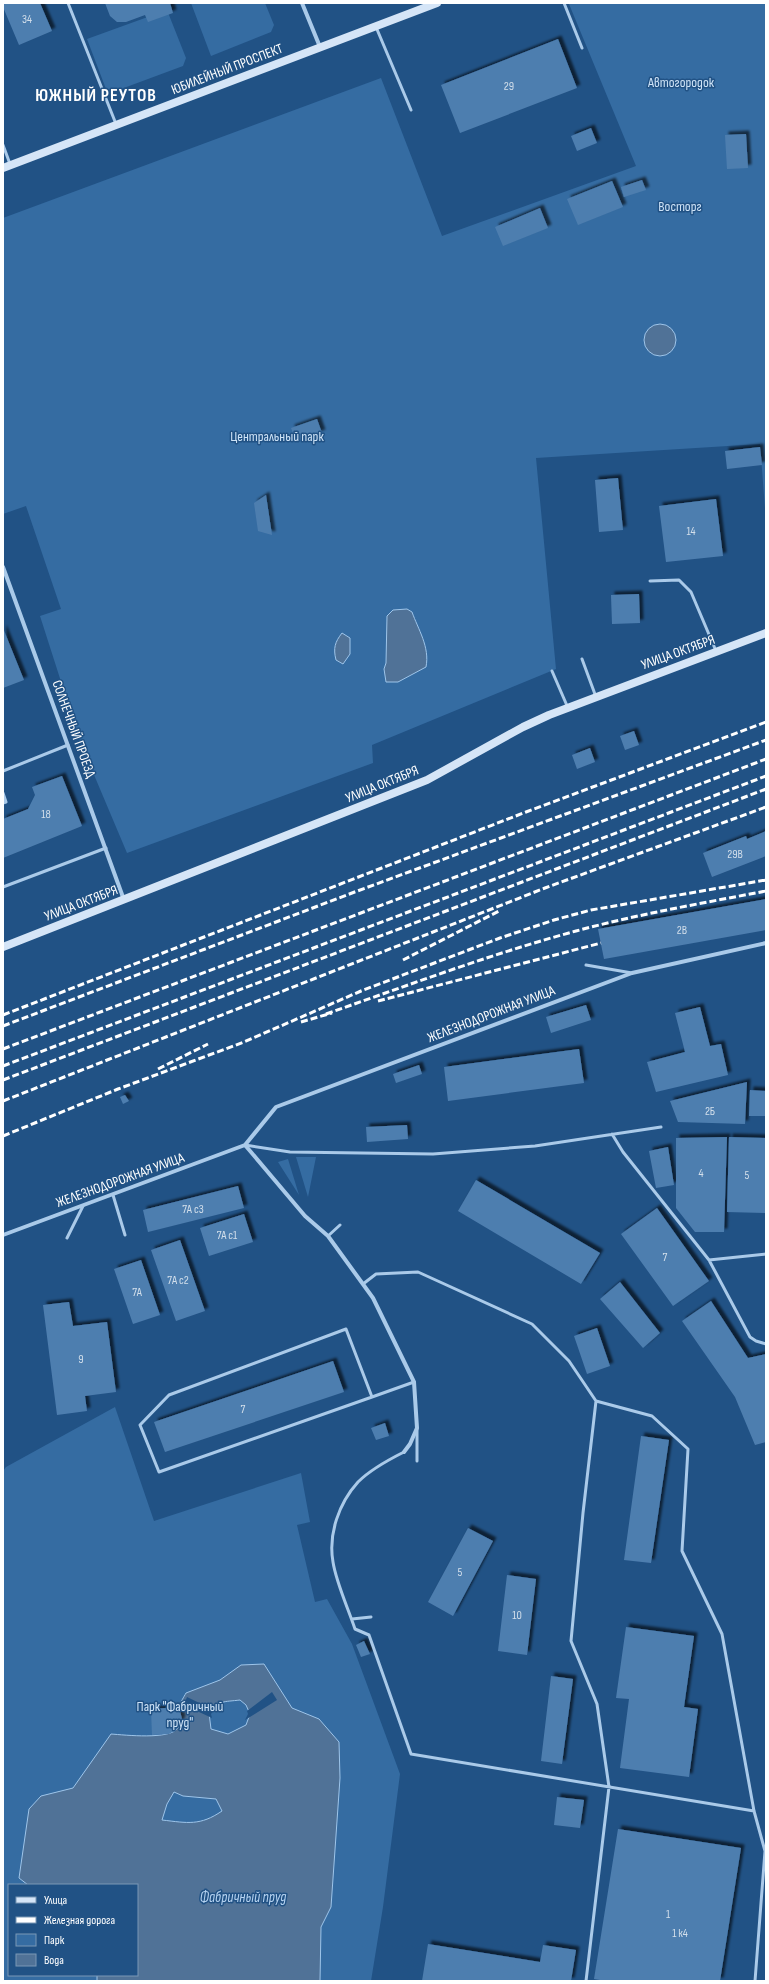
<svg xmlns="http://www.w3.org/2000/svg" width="769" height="1984" viewBox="0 0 769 1984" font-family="'Sofia Sans Condensed',sans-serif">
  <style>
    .green { fill: #356ca2; fill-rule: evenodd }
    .water { fill: #507297; stroke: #9ec5ea; fill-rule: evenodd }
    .pier { fill: #215285 }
    .building { fill: #4e7eaf; filter: url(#shadow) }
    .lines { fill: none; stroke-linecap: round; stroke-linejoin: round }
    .lane { stroke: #aacae9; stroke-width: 3 }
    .street { stroke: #aacae9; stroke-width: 4 }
    .secondary { stroke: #d5e5f7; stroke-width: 8 }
    .rail { stroke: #fff; stroke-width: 3; stroke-dasharray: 7 3; stroke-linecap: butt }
    .labels { text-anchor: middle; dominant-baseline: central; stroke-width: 3; stroke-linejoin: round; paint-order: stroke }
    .number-label { font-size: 12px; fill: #d3dfeb }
    .street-label { font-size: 14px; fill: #fff; stroke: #215285 }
    .park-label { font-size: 14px; fill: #cee3f7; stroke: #215285 }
    .water-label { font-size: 15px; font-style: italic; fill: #b6d3f1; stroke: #215285 }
    .district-label { font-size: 18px; font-weight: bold; letter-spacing: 1px; fill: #fff; stroke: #215285 }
  </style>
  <defs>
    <filter id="shadow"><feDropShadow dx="3.5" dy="-3.5" stdDeviation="1" flood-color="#0009"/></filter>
  </defs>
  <rect width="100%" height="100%" fill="#215285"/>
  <path class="green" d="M191,3H265L274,25L271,32L211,56Z
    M766,3V521L760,444L536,458L556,669L372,745L373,763L127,853L81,744L40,616L61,609L26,506L3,514V218L381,78L442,236L636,166L569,4Z
    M167,10L186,58L183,66L113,92L106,89L87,39Z
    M296,1157H316L308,1197Z
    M288,1159L299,1195L278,1162Z
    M115,1407L154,1521L301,1473L310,1522L297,1525L315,1602L327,1599L352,1644L400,1774L383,1907L371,1981H3V1471L6,1467ZM9,1885H137V1975H9Z"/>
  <path class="water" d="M644 340a16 16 0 1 1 32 0a16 16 0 1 1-32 0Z
    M407,609L412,612C418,629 430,647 426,667L398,682H386L384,669L386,663L387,616L393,610Z
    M342,633L350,638V654L343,664L336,660C333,648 335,642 342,633Z
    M264,1664L292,1708L319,1719L339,1742L340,1778L331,1907L321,1927L320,1981H97V1975H137V1885H28L19,1878L29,1809L41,1796L73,1788L111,1734C125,1735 170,1740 178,1728C183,1720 178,1715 180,1707C180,1702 184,1697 186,1693L220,1680L241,1665ZM240,1700L246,1705L250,1714L246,1725L228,1734L211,1729L209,1713C219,1700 224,1702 240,1700ZM174,1792L183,1796L216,1799L222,1811C200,1826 188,1823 162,1820L167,1804Z"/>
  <path class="pier" d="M272,1692L277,1700L245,1720L248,1714L247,1711Z
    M187,1697L214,1710L211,1714L212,1718L184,1705Z"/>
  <path class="building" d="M3,3H40L52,31L19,45L3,7Z
    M105,3H170L173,13L148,22L145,15L126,22H117L110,16Z
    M558,39L577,88L460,133L441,85Z
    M591,128L597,143L577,151L571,136Z
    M746,134L748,168L727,169L725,135Z
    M642,180L646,190L624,197L621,187Z
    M612,181L623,207L578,225L567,199Z
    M540,208L548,228L503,246L495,227Z
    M317,419L322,433L296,441L291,428Z
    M760,447L762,465L727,469L725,451Z
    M618,478L623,530L599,532L595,480Z
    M266,495L272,535L258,531L254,503Z
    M716,499L723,556L666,562L659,506Z
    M639,594L640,623L612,624L611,595Z
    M3,628L24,680L3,688Z
    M634,731L639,745L625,750L620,736Z
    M590,748L595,762L577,769L572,755Z
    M62,776L82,826L3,858V819L28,809L35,795L32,787Z
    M766,831V856L712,877L703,853L746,836L747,839Z
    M766,899V930L604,959L598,929Z
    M586,1005L591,1020L551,1033L546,1017Z
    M700,1007L710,1046L721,1044L728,1075L656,1092L647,1062L685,1052L675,1013Z
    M579,1049L584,1083L448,1101L444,1067Z
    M419,1065L422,1074L396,1083L393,1074Z
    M747,1082L745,1124L678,1122L670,1101Z
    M750,1090L766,1091V1116H749Z
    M125,1095L129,1101L123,1104L120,1097Z
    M407,1125L408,1139L367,1142L366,1127Z
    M727,1137L724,1232H695L676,1208V1138Z
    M729,1137L766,1138V1213L727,1212Z
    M668,1147L674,1185L656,1188L649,1151Z
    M476,1180L600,1253L581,1284L458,1211Z
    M238,1186L244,1208L148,1232L143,1210Z
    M657,1208L709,1281L673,1306L621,1234Z
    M244,1214L253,1242L209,1256L200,1228Z
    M180,1240L205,1311L176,1321L151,1250Z
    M141,1260L160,1315L133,1324L114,1269Z
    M620,1282L660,1333L643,1348L600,1299Z
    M711,1301L748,1358L766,1354V1442L755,1445L735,1397L682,1321Z
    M69,1302L73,1326L107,1322L116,1392L85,1396L87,1411L57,1415L43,1305Z
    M597,1328L610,1366L587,1374L574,1336Z
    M333,1361L344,1392L165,1452L154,1422Z
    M385,1423L389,1436L376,1440L371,1428Z
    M641,1436L669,1440L651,1563L624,1560Z
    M468,1528L493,1541L453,1616L428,1602Z
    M507,1575L536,1579L527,1655L498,1651Z
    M626,1627L694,1636L684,1707L698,1709L689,1777L620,1768L629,1699L616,1698Z
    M364,1641L370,1654L361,1657L356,1645Z
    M551,1676L573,1679L562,1764L541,1761Z
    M179,1707L182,1719L177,1729L169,1734L152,1735L151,1709Z
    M557,1797L584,1800L580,1828L554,1825Z
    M618,1829L741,1848L720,1981H606L594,1979Z
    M428,1944L540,1962L543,1945L576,1950L571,1981H422Z"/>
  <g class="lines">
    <path class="lane" d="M68,3L116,124
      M564,3L582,48
      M376,27L411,110
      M3,145L10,164
      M650,581L679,580L691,592L716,651
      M582,659L596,697
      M552,671L568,708
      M3,771L68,745
      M3,793L6,802L3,803
      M3,887L106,848
      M586,965L632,973
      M612,1134L623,1152L709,1260L750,1337L756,1341L766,1344
      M245,1145L290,1152L433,1154L535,1146L661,1127
      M113,1195L125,1235
      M328,1236L340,1225
      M67,1238L83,1206
      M709,1260L766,1254
      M363,1284L376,1274L418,1272L532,1324L569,1361L596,1401L652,1416L688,1449L682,1551L722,1634L754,1811L765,1851L755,1981
      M372,1397L159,1472L140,1425L169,1395L346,1329L372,1397L414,1382
      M404,1452C388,1460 371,1469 358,1482C339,1503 328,1534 333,1562C336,1582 348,1608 355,1629L369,1635L411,1754L754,1811
      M417,1461V1429
      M352,1619L371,1617
      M586,1981L609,1787L597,1704L571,1641L583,1513L596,1401"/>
    <path class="street" d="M302,3L320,47
      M3,567L124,900
      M245,1145L305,1216L328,1236L373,1298L414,1382L417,1428L410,1444L404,1452
      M3,1235L245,1145L276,1107L632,973L766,943"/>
    <path class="secondary" d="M3,168L437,3
      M3,947L427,780L523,727L549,715L766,633"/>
    <path class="rail" d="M403,960L501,910
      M378,1001L601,943
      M326,1014C409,985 491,954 576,931C639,914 703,903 766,891
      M3,1015L526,812L766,722
      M301,1022L332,1013
      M3,1026L352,893L766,740
      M3,1049L766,759
      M3,1066L766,776
      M158,1069L208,1044
      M3,1080L766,789
      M3,1101L545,888L766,807
      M3,1136L118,1089L244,1042L361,991L500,938L554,920L591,910L766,880"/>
  </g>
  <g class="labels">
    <g class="number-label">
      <text x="27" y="19">34</text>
      <text x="509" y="86">29</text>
      <text x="691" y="531">14</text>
      <text x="46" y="814">18</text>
      <text x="735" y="854">29В</text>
      <text x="682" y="930">2В</text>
      <text x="710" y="1111">2Б</text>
      <text x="701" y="1173">4</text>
      <text x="747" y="1175">5</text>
      <text x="193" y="1209">7А с3</text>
      <text x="227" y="1235">7А с1</text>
      <text x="665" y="1257">7</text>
      <text x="178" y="1280">7А с2</text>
      <text x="137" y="1292">7А</text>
      <text x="81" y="1359">9</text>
      <text x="243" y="1409">7</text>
      <text x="460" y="1572">5</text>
      <text x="517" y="1615">10</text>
      <text x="668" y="1914">1</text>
      <text x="680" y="1933">1 к4</text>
    </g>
    <g class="street-label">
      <text transform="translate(227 69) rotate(-21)">ЮБИЛЕЙНЫЙ ПРОСПЕКТ</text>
      <text transform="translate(678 652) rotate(-20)">УЛИЦА ОКТЯБРЯ</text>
      <text transform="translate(74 729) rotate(70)">СОЛНЕЧНЫЙ ПРОЕЗД</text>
      <text transform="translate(382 784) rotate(-22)">УЛИЦА ОКТЯБРЯ</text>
      <text transform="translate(81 903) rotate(-21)">УЛИЦА ОКТЯБРЯ</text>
      <text transform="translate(491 1014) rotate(-21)">ЖЕЛЕЗНОДОРОЖНАЯ УЛИЦА</text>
      <text transform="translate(120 1180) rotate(-20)">ЖЕЛЕЗНОДОРОЖНАЯ УЛИЦА</text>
    </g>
    <g class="park-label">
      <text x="681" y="82">Автогородок</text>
      <text x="680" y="206">Восторг</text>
      <text x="277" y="436">Центральный парк</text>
      <text x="180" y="1706">Парк "Фабричный<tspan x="180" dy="16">пруд"</tspan></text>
    </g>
    <g class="water-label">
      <text x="243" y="1897">Фабричный пруд</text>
    </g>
    <g class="district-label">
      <text x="96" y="95">ЮЖНЫЙ РЕУТОВ</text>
    </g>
  </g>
  <rect width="769" height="1984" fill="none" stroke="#ffffff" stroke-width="8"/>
  <rect x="8" y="1884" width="130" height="92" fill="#215285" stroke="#7a97b6"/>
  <rect x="16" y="1897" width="20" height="6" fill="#d5e5f7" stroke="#7a97b6"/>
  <text x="44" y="1904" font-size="12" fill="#ffffff">Улица</text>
  <rect x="16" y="1917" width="20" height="6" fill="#ffffff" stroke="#7a97b6"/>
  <text x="44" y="1924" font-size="12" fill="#ffffff">Железная дорога</text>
  <rect x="16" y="1934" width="20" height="12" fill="#356ca2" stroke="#7a97b6"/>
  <text x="44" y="1944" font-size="12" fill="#ffffff">Парк</text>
  <rect x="16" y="1954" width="20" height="12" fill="#507297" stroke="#7a97b6"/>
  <text x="44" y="1964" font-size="12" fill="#ffffff">Вода</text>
</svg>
